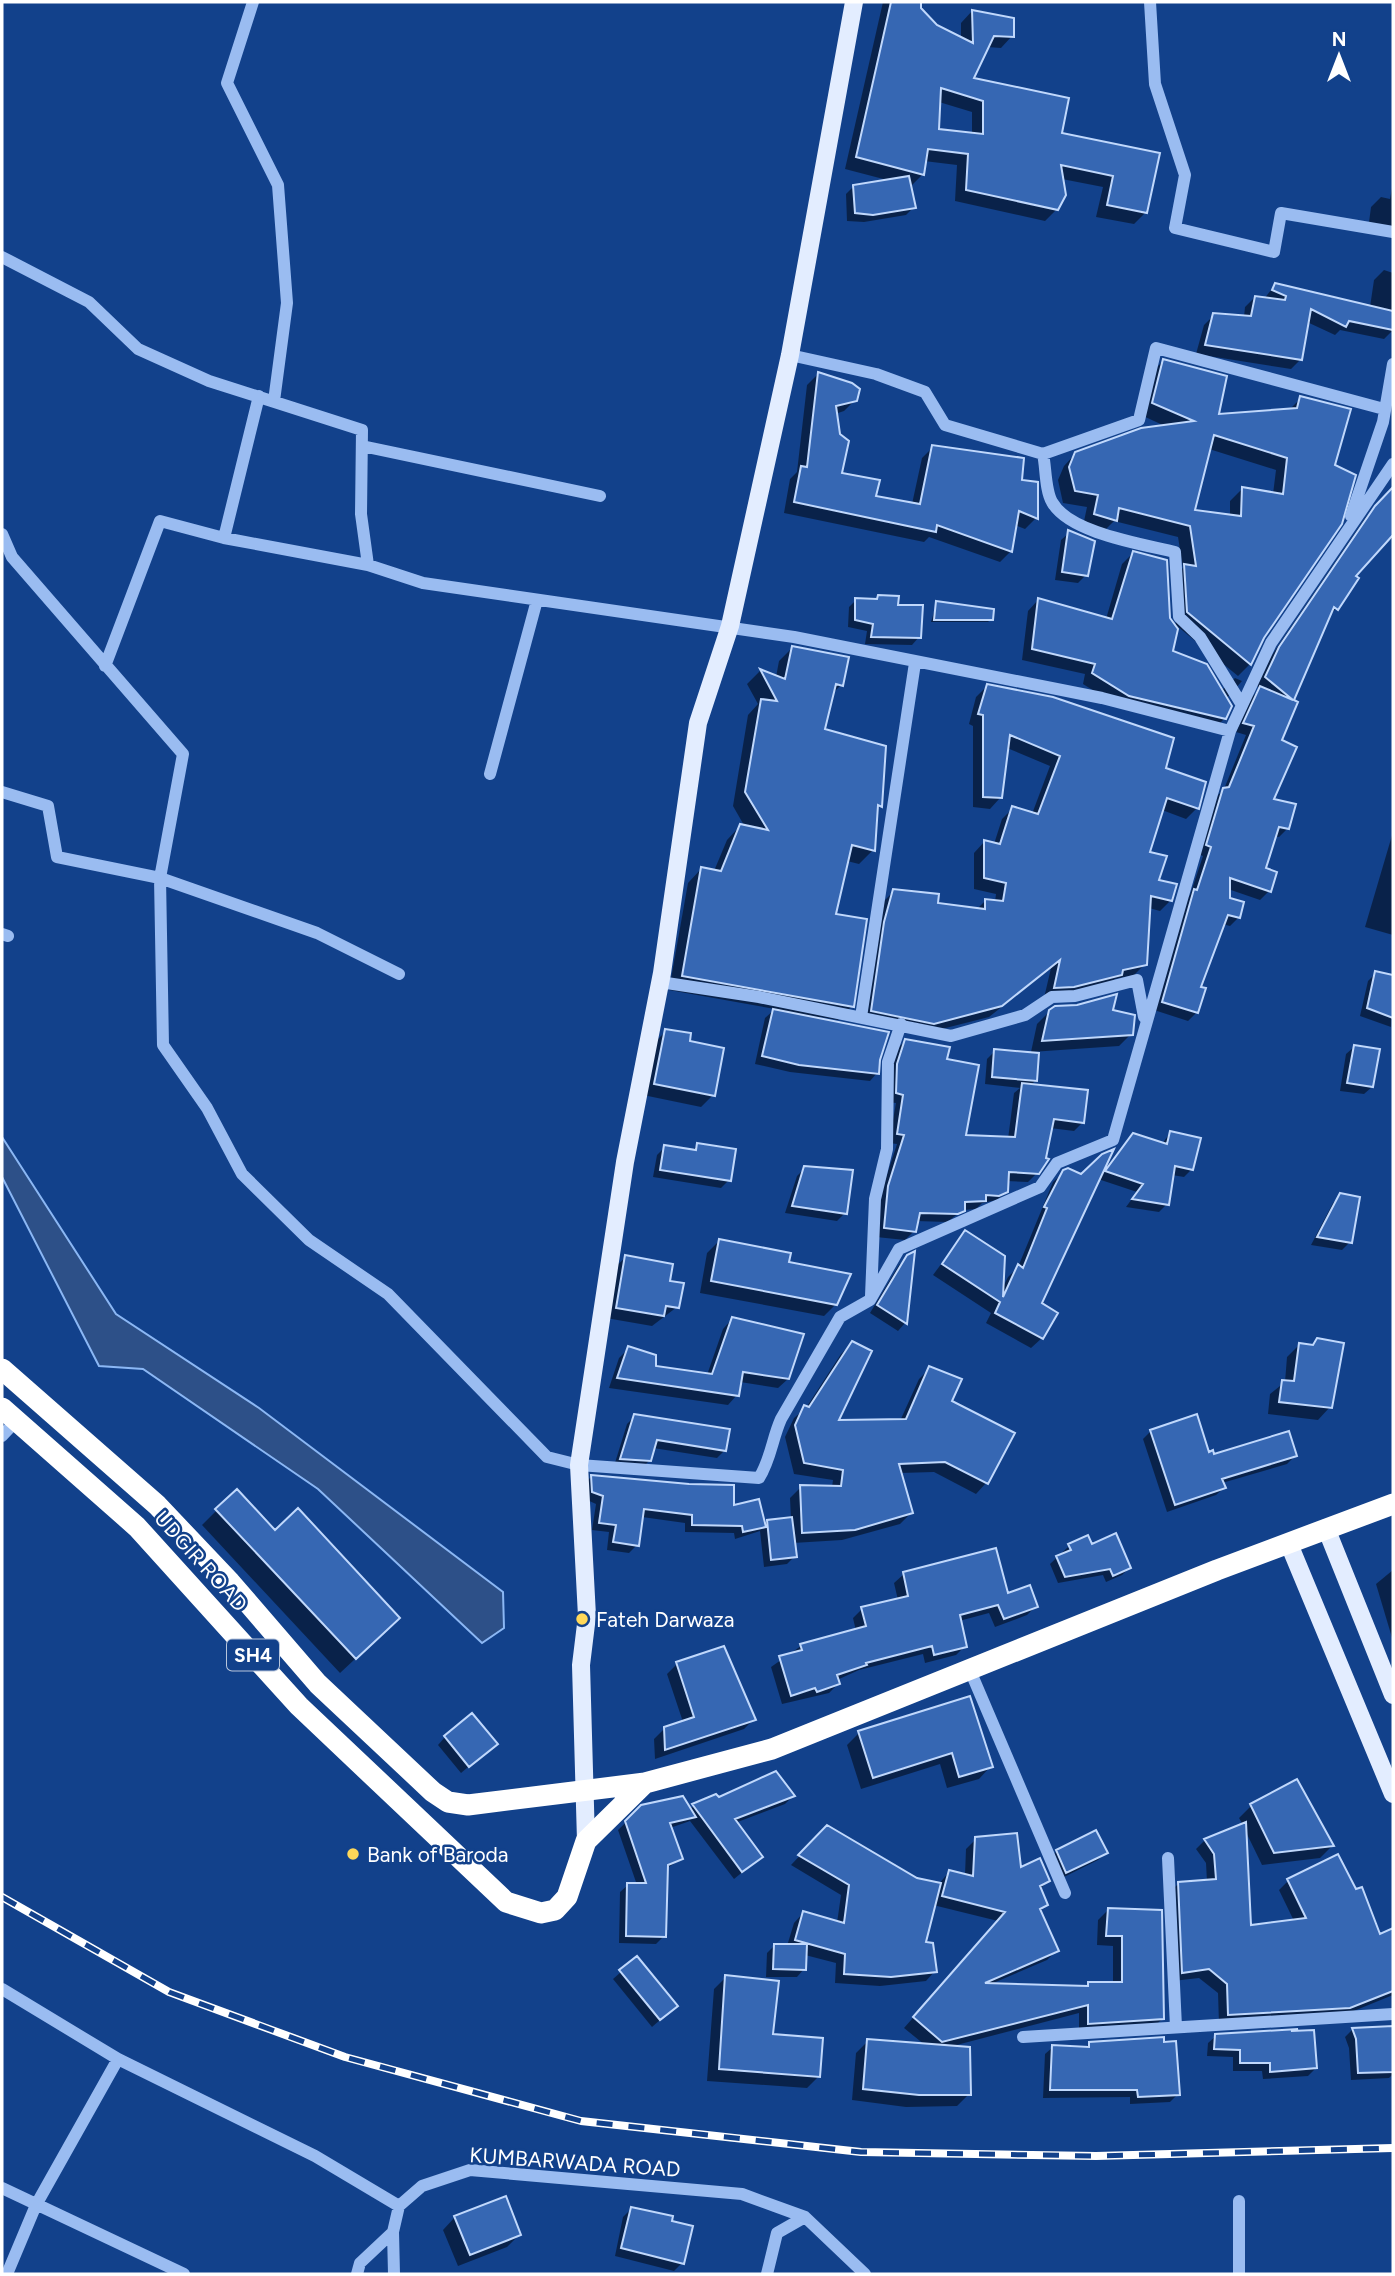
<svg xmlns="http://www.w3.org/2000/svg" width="1395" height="2276" viewBox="0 0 1395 2276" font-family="Figtree,sans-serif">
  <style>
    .water { fill: #2d5088; stroke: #8bb7f4; stroke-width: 2 }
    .shadow { fill: #0007; fill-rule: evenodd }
    .building { fill: #3667b3; stroke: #c0d8fc; stroke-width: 2; fill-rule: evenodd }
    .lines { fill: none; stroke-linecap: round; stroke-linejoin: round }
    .minor { stroke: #9abcf1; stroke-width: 12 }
    .major { stroke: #e3edff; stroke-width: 18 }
    .highway { stroke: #fff; stroke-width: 21 }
    .rail-casing { stroke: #fff; stroke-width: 8 }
    .rail { stroke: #12418b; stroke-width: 5; stroke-dasharray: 16; stroke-linecap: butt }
    .poi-dot { fill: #ffd859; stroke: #12418b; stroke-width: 2.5 }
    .labels { text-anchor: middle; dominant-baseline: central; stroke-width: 5; stroke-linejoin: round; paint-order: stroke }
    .shield { fill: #12418b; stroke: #b8c6dc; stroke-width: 2 }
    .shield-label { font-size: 19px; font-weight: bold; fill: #fff }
    .street-label { font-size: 21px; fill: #fff; stroke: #12418b }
    .poi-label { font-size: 21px; fill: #fff; stroke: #12418b; text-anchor: start }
  </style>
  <rect width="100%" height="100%" fill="#12418b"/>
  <path class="water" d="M2,1137L116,1314L259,1408L503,1592L504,1628L482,1643L318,1489L143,1369L99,1366L2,1177Z"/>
  <path class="shadow" d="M883,2H919V8L936,26L961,39V23L972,11L1012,36L1001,48L987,47L971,79L1060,134L1157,154L1145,213L1134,224L1096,217L1103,187L1062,179L1057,209L1045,221L955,201L957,165L924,161L923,174L911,186L914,207L906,215L864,222L847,221L846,194L854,186L891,181L845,169ZM939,102L972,112V135L938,130Z
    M1393,183V234L1368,230L1371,207L1381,197L1390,199Z
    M1384,270L1393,273V330L1384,339L1340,330L1335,335L1307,322L1301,359L1291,369L1196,354L1204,325L1214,315L1244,317L1245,307L1255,297L1264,299L1275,285L1370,307L1374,280Z
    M1163,361L1217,416L1288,411L1301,398L1262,637L1250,664L1238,676L1177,626L1171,652L1221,691L1235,678L1242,681L1226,699L1225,718L1214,729L1118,706L1083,684L1085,674L1022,660L1028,611L1038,600L1106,619L1122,564L1133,553L1176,628L1173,578L1183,568L1178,537L1114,521L1103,532L1083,526L1087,507L1063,503L1058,480L1064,466L1076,453L1167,427L1141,415L1151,373ZM1209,449L1276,470L1273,494L1242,489L1230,501V516L1193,511Z
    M818,374L855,400L844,411L835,414L840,475L874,497L912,504L922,458L933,447L1020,481L1036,518L1025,529L1015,525L1011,551L1000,562L929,537L924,542L784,513L790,479L797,472L807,385Z
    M1393,489V538L1384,543L1354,576L1337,608L1327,617L1292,701L1279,741L1272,800L1288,828L1279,837L1274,836L1264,869L1269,891L1260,900L1228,889V900L1239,917L1230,926L1222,924L1199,988L1197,1012L1188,1021L1154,1010L1185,900L1190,895L1203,856L1198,854L1214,799L1224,789L1246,735L1236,732L1252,697L1260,689L1257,686L1270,658L1366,517Z
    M1069,533L1086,575L1078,583L1055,580L1061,540Z
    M897,598L896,607L919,637L912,645L865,644L867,631L848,627L849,607L856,600Z
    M937,602L991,619L988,622H931Z
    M793,647L841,685L832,694L822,730L880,806L876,810L873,850L859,864L847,861L834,915L852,1006L838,1020L820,1017V1020L878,1059L877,1073L870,1081L790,1072L755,1064L765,1018L775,1009L669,990L688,883L701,869L714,871L727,840L740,826L745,827L733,806L748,715L758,704L747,684L760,671L776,677L779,661Z
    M987,686L1164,769L1197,808L1186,819L1162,810L1148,854L1157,881L1171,900L1160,911L1149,908L1145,964L1134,975L1115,979L1109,985L1044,998L1051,968L989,1017L922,1034L861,1021L883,902L894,891L936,904L976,910L985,901L995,902L996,894L974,889V853L984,842L994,844L1002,819L1013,808L1032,814L1050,766L1007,748L1000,798L990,809L973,807V726L969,724L976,697Z
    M1393,832V935L1365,927Z
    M1376,973L1393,976L1391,1027L1360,1016L1368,981Z
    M1050,1011H1111L1133,1016L1135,1021L1131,1034L1119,1046L1031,1052L1037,1024Z
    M666,1031L687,1043L713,1095L701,1107L643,1095L654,1043Z
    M906,1040L945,1061L964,1136L1008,1139L1014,1093L1020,1088L985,1084L987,1059L995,1051L1035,1081L1031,1085L1083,1122L1074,1131L1050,1128L1037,1173L1028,1182L1006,1181V1191L997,1200L982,1203L976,1209L963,1210L947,1222L916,1221L914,1231L905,1240L876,1237L880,1196L897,1144L889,1143L896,1103L888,1102L889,1074L897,1049Z
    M1354,1047L1372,1087L1364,1094L1340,1091L1346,1054Z
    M1170,1133L1192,1169L1184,1177L1172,1175L1167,1204L1159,1212L1126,1207L1137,1192L1098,1179L1040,1304L1056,1314L1042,1338L1031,1348L986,1323L991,1313L933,1275L965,1232L1001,1291L1008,1277L1018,1267L1053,1182L1064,1172L1081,1176H1101L1133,1135L1162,1144Z
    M698,1145L729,1180L721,1188L653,1177L657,1155L665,1147L691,1151Z
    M805,1168L845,1213L837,1221L785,1213L797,1176Z
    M1341,1195L1350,1242L1342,1250L1311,1245L1333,1203Z
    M719,1241L787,1264L836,1304L824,1316L700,1293L707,1253Z
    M913,1254L905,1323L898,1331L870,1313L899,1265Z
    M626,1257L677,1307L652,1326L606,1318L615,1267Z
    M732,1319L788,1379L778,1388L740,1382L737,1395L728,1405L609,1388L619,1358L629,1348L654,1367L707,1375L723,1329Z
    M1317,1340L1330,1407L1318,1420L1268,1414L1270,1394L1285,1382L1287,1357L1299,1345L1311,1347Z
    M852,1343L836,1422L900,1421L919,1379L930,1368L950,1402L1012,1434L986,1483L976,1494L934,1472L900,1473L911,1513L900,1524L842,1540L793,1543L795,1556L787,1564L764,1567L760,1531L735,1539L734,1533L685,1532V1523L642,1517L637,1545L629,1553L607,1550L609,1532L592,1530L596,1504L585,1499L584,1484L592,1476L732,1507L764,1526L767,1522L791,1519L790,1498L801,1487H832L833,1480L794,1474L785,1437L794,1418L806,1408L841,1354Z
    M635,1416L725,1450L717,1458L653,1448L650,1460L642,1468L614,1466L627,1424Z
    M1151,1431L1213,1456H1295L1287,1464L1222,1483L1224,1488L1216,1495L1167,1512L1143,1439Z
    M217,1510L275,1532L383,1633L340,1673L202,1525Z
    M1087,1537L1091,1546L1129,1568L1122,1575L1106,1582L1103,1575L1058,1583L1050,1564L1068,1547L1073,1558L1069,1546Z
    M1393,1570V1641L1376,1584Z
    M904,1574L1006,1595L1036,1606L1027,1615L995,1627L989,1613L959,1621L965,1646L956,1655L925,1663L923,1654L859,1670L837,1680L838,1684L829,1693L782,1704L771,1667L801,1646L856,1631L853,1618L862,1609L898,1600L894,1583Z
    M677,1664L754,1719L744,1729L655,1759L654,1739L665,1728L683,1722L667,1674Z
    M969,1698L991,1766L979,1779L947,1788L940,1764L861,1789L847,1745L859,1733Z
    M445,1737L487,1751L461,1773L438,1745Z
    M715,1796L718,1800L793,1796L785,1804L735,1823L761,1857L734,1879L690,1821L670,1828L681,1859L666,1869L664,1936L656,1944L619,1943L620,1892L628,1885H637L618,1830L642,1807L689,1809Z
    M1251,1806L1332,1846L1320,1858L1262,1865L1244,1828L1249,1927L1294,1921L1279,1890L1288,1881L1379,1936L1389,1932L1393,1943V1995L1339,2017L1219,2024L1218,1993L1199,1978L1173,1981L1169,1893L1179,1883L1207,1882L1206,1863L1196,1849L1205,1840L1243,1825L1239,1818Z
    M827,1827L917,1879L938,1885L949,1872L965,1875L966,1849L976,1839L1019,1870L1048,1881L1040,1889L1046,1905L1040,1911L1057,1950L1047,1960L991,1984L1085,1988L1089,1984H1113V1946L1097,1945L1098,1920L1108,1910L1160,1912L1162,2019L1152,2029L1079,2033V2013L949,2047L969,2094L957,2106L906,2107L852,2100L856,2053L868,2041L925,2045L904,2028L998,1921L933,1905L924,1943L935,1971L926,1981L880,1986L835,1983L836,1963L805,1955L804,1969L797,1977H766L767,1953L775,1945L787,1946L794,1923L803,1913L837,1923L841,1895L791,1865Z
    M1057,1851L1106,1852L1098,1860L1058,1880L1049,1859Z
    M637,1958L668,2013L652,2027L613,1979Z
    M726,1977L771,2036L819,2076L807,2088L707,2081L714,1989Z
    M1393,2027V2074L1389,2078L1351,2080L1349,2048L1345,2037L1352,2030Z
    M1216,2036L1316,2068L1308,2076L1263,2079L1262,2071H1233V2057L1207,2056L1208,2043Z
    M1090,2043L1178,2094L1170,2102L1130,2104V2097L1043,2098L1045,2054L1053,2047L1085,2048Z
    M631,2209L682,2263L674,2271L615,2256L623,2217Z
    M455,2217L519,2235L507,2247L458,2266L443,2230Z"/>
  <path class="building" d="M891,2H921V8L937,25L973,43L972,10L1014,18V37L994,36L974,78L1069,98L1062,133L1160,153L1147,213L1107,205L1113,176L1061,165L1066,195L1058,210L966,190L968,154L928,149L924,175L856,157ZM941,88L983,101V134L939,129Z
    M909,176L916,208L873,215L855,213L853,185Z
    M1275,283L1393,311V330L1349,321L1346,327L1311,309L1302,360L1205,345L1213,313L1251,316L1255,296L1285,300L1286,296L1272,290Z
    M1163,359L1227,376L1219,414L1297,408L1300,396L1351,409L1335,465L1356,475L1342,524L1264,638L1251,665L1187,612L1184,564L1196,566L1190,526L1119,508L1117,521L1094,514L1098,495L1075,491L1069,467L1075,452L1141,428L1194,421L1152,403ZM1214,435L1287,458L1283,494L1242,487L1241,516L1195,510Z
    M818,372L852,383L860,389L857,401L836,406L840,434L849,441L842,473L880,480L876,496L920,504L932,445L1024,458L1022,480L1038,482V519L1019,511L1012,552L937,525L936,532L794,502L801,466L807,467Z
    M1393,487V535L1356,576L1359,578L1338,610L1334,607L1294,700L1298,702L1282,740L1297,747L1274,799L1296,804L1289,829L1279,827L1266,868L1277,872L1271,892L1230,878V898L1244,902L1240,918L1228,915L1201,987L1206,988L1198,1013L1162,1002L1194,889L1197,890L1211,847L1206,845L1223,788L1229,787L1254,726L1243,723L1260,686L1293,700L1265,677L1279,647L1375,506Z
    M1068,530L1095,541L1088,576L1062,572Z
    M1133,551L1167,560L1170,618L1178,629L1173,651L1207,664L1232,706L1226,719L1129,696L1092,673L1095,664L1032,649L1038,598L1112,619Z
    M878,595L899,596L898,605H923L921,638L871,637L873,624L855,620V598L877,599Z
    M936,601L994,609L993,620H934Z
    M792,646L849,657L843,686L836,684L825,729L886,746L882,807L878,805L875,851L852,845L836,914L867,919L854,1007L682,976L701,867L721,871L740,824L768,830L745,792L761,699L777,701L760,669L785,679Z
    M987,684L1053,697L1174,738L1166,768L1206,782L1199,809L1167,798L1150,852L1167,856L1159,880L1177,884L1172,901L1151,896L1147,965L1123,970L1122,975L1074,987L1054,988L1060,960L1002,1006L934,1024L871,1011L884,922L893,889L939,894L938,903L985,909V899L1003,901L1006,883L984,878V840L1000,844L1012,806L1038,814L1060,756L1010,735L1002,798L983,797V715L978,714Z
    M1375,971L1393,975V1018L1367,1008Z
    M1117,994L1113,1010L1135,1015L1133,1035L1042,1041L1049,1010L1055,1006L1077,1005Z
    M773,1009L889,1032L880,1060L879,1074L799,1065L762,1056Z
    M665,1029L691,1033L690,1041L724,1048L715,1096L654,1084Z
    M905,1039L950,1047L947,1059L979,1065L966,1135L1015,1137L1022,1083L1088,1090L1084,1123L1054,1119L1046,1158L1049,1159L1039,1174L1009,1172L1008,1192L999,1196L986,1195V1201L965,1202V1211L958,1214L920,1213L916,1232L884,1228L888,1186L904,1135L897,1134L903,1095L896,1093L897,1064Z
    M1354,1045L1380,1049L1373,1087L1347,1083Z
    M994,1049L1039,1053L1037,1081L992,1077Z
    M1170,1131L1201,1138L1193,1170L1175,1166L1169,1205L1132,1199L1143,1184L1105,1171L1133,1133L1167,1144Z
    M697,1143L736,1149L731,1181L660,1170L664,1145L696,1150Z
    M1114,1149L1042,1303L1058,1313L1043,1339L995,1313L1000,1302L942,1264L965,1230L1005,1256L1003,1297L1018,1264L1023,1268L1047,1208L1044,1207L1063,1170L1068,1168L1081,1174L1102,1154Z
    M804,1166L853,1170L847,1214L792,1206Z
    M1340,1193L1360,1197L1352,1243L1317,1237Z
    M719,1239L791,1253L789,1262L851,1274L837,1305L711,1281Z
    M915,1251L907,1324L877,1305L907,1255Z
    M625,1255L673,1264L670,1281L684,1283L679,1308L666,1306L664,1316L616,1308Z
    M732,1317L804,1334L789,1379L743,1372L739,1396L617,1378L628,1346L656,1355V1366L712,1374Z
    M1317,1338L1344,1343L1332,1408L1279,1402L1282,1380L1294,1381L1299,1343L1313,1345Z
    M852,1341L872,1351L839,1420L906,1419L929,1366L962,1379L952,1401L1015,1433L988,1484L945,1462L899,1464L913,1513L855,1530L802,1533L800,1485L841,1486L843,1470L804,1463L795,1425L804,1405L809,1407Z
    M634,1414L730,1429L726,1451L657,1440L651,1461L620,1459Z
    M1197,1414L1209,1452L1213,1450L1214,1454L1289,1431L1297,1456L1222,1479L1226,1488L1175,1505L1150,1430Z
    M591,1475L689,1484L734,1485V1505L759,1499L766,1527L743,1532L742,1526L692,1525V1515L644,1509L639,1546L613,1542L616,1525L599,1523L603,1496L592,1492Z
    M237,1489L275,1530L298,1508L400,1618L356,1659L215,1509Z
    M792,1517L797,1557L771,1560L767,1520Z
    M1116,1533L1131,1568L1113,1576L1110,1569L1065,1577L1056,1556L1071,1550L1068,1544L1088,1535L1092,1544Z
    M996,1548L1008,1593L1030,1585L1038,1607L1004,1619L998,1605L960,1615L967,1647L934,1655L932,1646L866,1663L867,1665L837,1675L840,1684L817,1692L815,1688L791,1696L779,1656L802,1650L800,1644L866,1626L861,1607L908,1596L903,1572Z
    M724,1646L756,1720L665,1750L664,1727L694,1717L676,1662Z
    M970,1696L993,1767L959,1777L952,1753L873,1778L858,1731Z
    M472,1713L498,1744L469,1767L444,1736Z
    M776,1771L795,1796L735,1819L763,1857L742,1872L692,1804L716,1794L719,1797Z
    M1297,1779L1334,1846L1274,1853L1250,1804Z
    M683,1796L696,1817L670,1823L683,1859L668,1865L666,1937L626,1936L627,1883H646L625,1821L641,1805Z
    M1246,1822L1251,1925L1306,1918L1287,1879L1338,1854L1356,1889L1362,1887L1380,1934L1393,1928V1991L1350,2008L1228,2015L1227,1984L1209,1969L1182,1973L1178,1882L1216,1879L1214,1854L1204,1839Z
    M827,1825L917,1878L941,1883L926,1942L933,1943L937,1972L891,1977L844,1974L845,1954L795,1940L803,1911L844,1923L849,1885L798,1855Z
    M1096,1830L1108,1853L1066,1873L1056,1850Z
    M1017,1833L1021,1867L1040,1858L1050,1881L1040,1886L1048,1905L1040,1909L1059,1951L985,1983L1088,1986V1982H1122V1936H1106L1108,1908L1162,1910L1164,2019L1088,2024V2005L942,2042L913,2017L1005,1912L942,1896L949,1870L973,1876L975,1837Z
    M774,1944H807L806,1970L773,1969Z
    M637,1956L678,2006L660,2020L619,1970Z
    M725,1975L779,1981L773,2034L823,2038L820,2077L719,2069Z
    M1393,2026V2072L1358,2073L1356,2039L1352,2028Z
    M1298,2029L1291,2031L1314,2030L1317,2068L1270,2072V2063H1240V2050L1214,2049L1215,2034Z
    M1164,2037V2042L1176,2041L1180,2095L1138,2097L1137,2090H1050L1052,2045L1089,2047V2042Z
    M867,2039L970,2047L971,2095H919L863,2089Z
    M506,2196L521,2235L470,2255L454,2216Z
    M631,2207L673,2216L672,2221L693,2226L684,2264L621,2248Z"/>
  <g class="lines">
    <path class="minor" d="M253,2L227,83L278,185L287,303L274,401
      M1150,2L1155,84L1185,175L1175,228L1274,252L1281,213L1393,232
      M2,257L89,302L138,349L209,381L362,430L361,514L368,565L423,583L794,637L1102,698L1230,731
      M790,355L876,374L925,392L945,425L1043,454C1046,467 1045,490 1052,502C1069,533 1142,544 1175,552L1179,617L1200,637L1242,705
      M362,446L600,496
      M1043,454L1139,420L1156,348L1384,409
      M1351,516L1383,422L1393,364
      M2,534L12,557L183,754L160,878L163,1045L207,1108L242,1174L309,1240L388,1294L547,1457L579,1465L759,1478C771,1459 772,1439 781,1419L840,1317L870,1300L899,1249L1040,1187L1057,1163L1113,1140L1230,731L1271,643L1393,464
      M224,538L368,565
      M105,666L160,521L224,538L259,396
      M490,774L537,600
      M2,792L48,806L57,857L160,878L317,933L399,974
      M2,934L8,936
      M660,982L759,997L951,1036L1025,1015L1052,997L1075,996L1137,980L1144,1017
      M861,1017L915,663
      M871,1296L875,1199L887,1149L888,1062L901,1024
      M2,1436L17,1420
      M969,1668L1065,1893
      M1168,1858L1176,2027
      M2,1989L118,2059L315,2156L399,2206
      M1023,2037L1393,2014
      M2,2188L184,2274
      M393,2232L394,2274
      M7,2274L36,2205L118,2059
      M357,2274L360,2263L393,2232L399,2206L422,2186L470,2170L742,2194L805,2217L865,2274
      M767,2274L777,2233L805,2217
      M1239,2274V2201"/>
    <path class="major" d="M1326,1528L1393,1695
      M1289,1544L1393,1794
      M586,1841L581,1665L587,1616L579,1465L625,1162L662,973L698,723L730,626L790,355L854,2"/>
    <path class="highway" d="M2,1369L157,1505L230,1582L318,1684L433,1792L448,1802L468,1805L645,1783L772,1749L1217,1570L1393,1504
      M2,1408L137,1527L299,1706L506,1902L541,1913L555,1910L567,1897L586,1841L645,1783"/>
    <defs>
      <path id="rail" d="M2,1897L169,1992L345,2057L581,2121L861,2152L1096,2156L1393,2148"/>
    </defs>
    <use href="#rail" class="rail-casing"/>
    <use href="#rail" class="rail"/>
  </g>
  <g class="poi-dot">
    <circle cx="582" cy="1619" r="7"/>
    <circle cx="353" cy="1854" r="7"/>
  </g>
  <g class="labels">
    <rect class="shield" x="227" y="1639.5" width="52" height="31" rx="5"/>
    <g class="shield-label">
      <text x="253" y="1655">SH4</text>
    </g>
    <g class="street-label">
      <text transform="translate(201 1561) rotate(48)">UDGIR ROAD</text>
      <text transform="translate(575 2162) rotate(4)">KUMBARWADA ROAD</text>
    </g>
    <g class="poi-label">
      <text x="596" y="1619">Fateh Darwaza</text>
      <text x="367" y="1854">Bank of Baroda</text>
    </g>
  </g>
  <rect width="1395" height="2276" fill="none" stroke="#ffffff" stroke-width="7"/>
  <g transform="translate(1339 56)" stroke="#12418b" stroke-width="5" paint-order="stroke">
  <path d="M0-5L12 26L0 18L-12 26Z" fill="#ffffff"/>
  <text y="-10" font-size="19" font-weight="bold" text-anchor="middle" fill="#ffffff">N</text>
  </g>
</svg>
